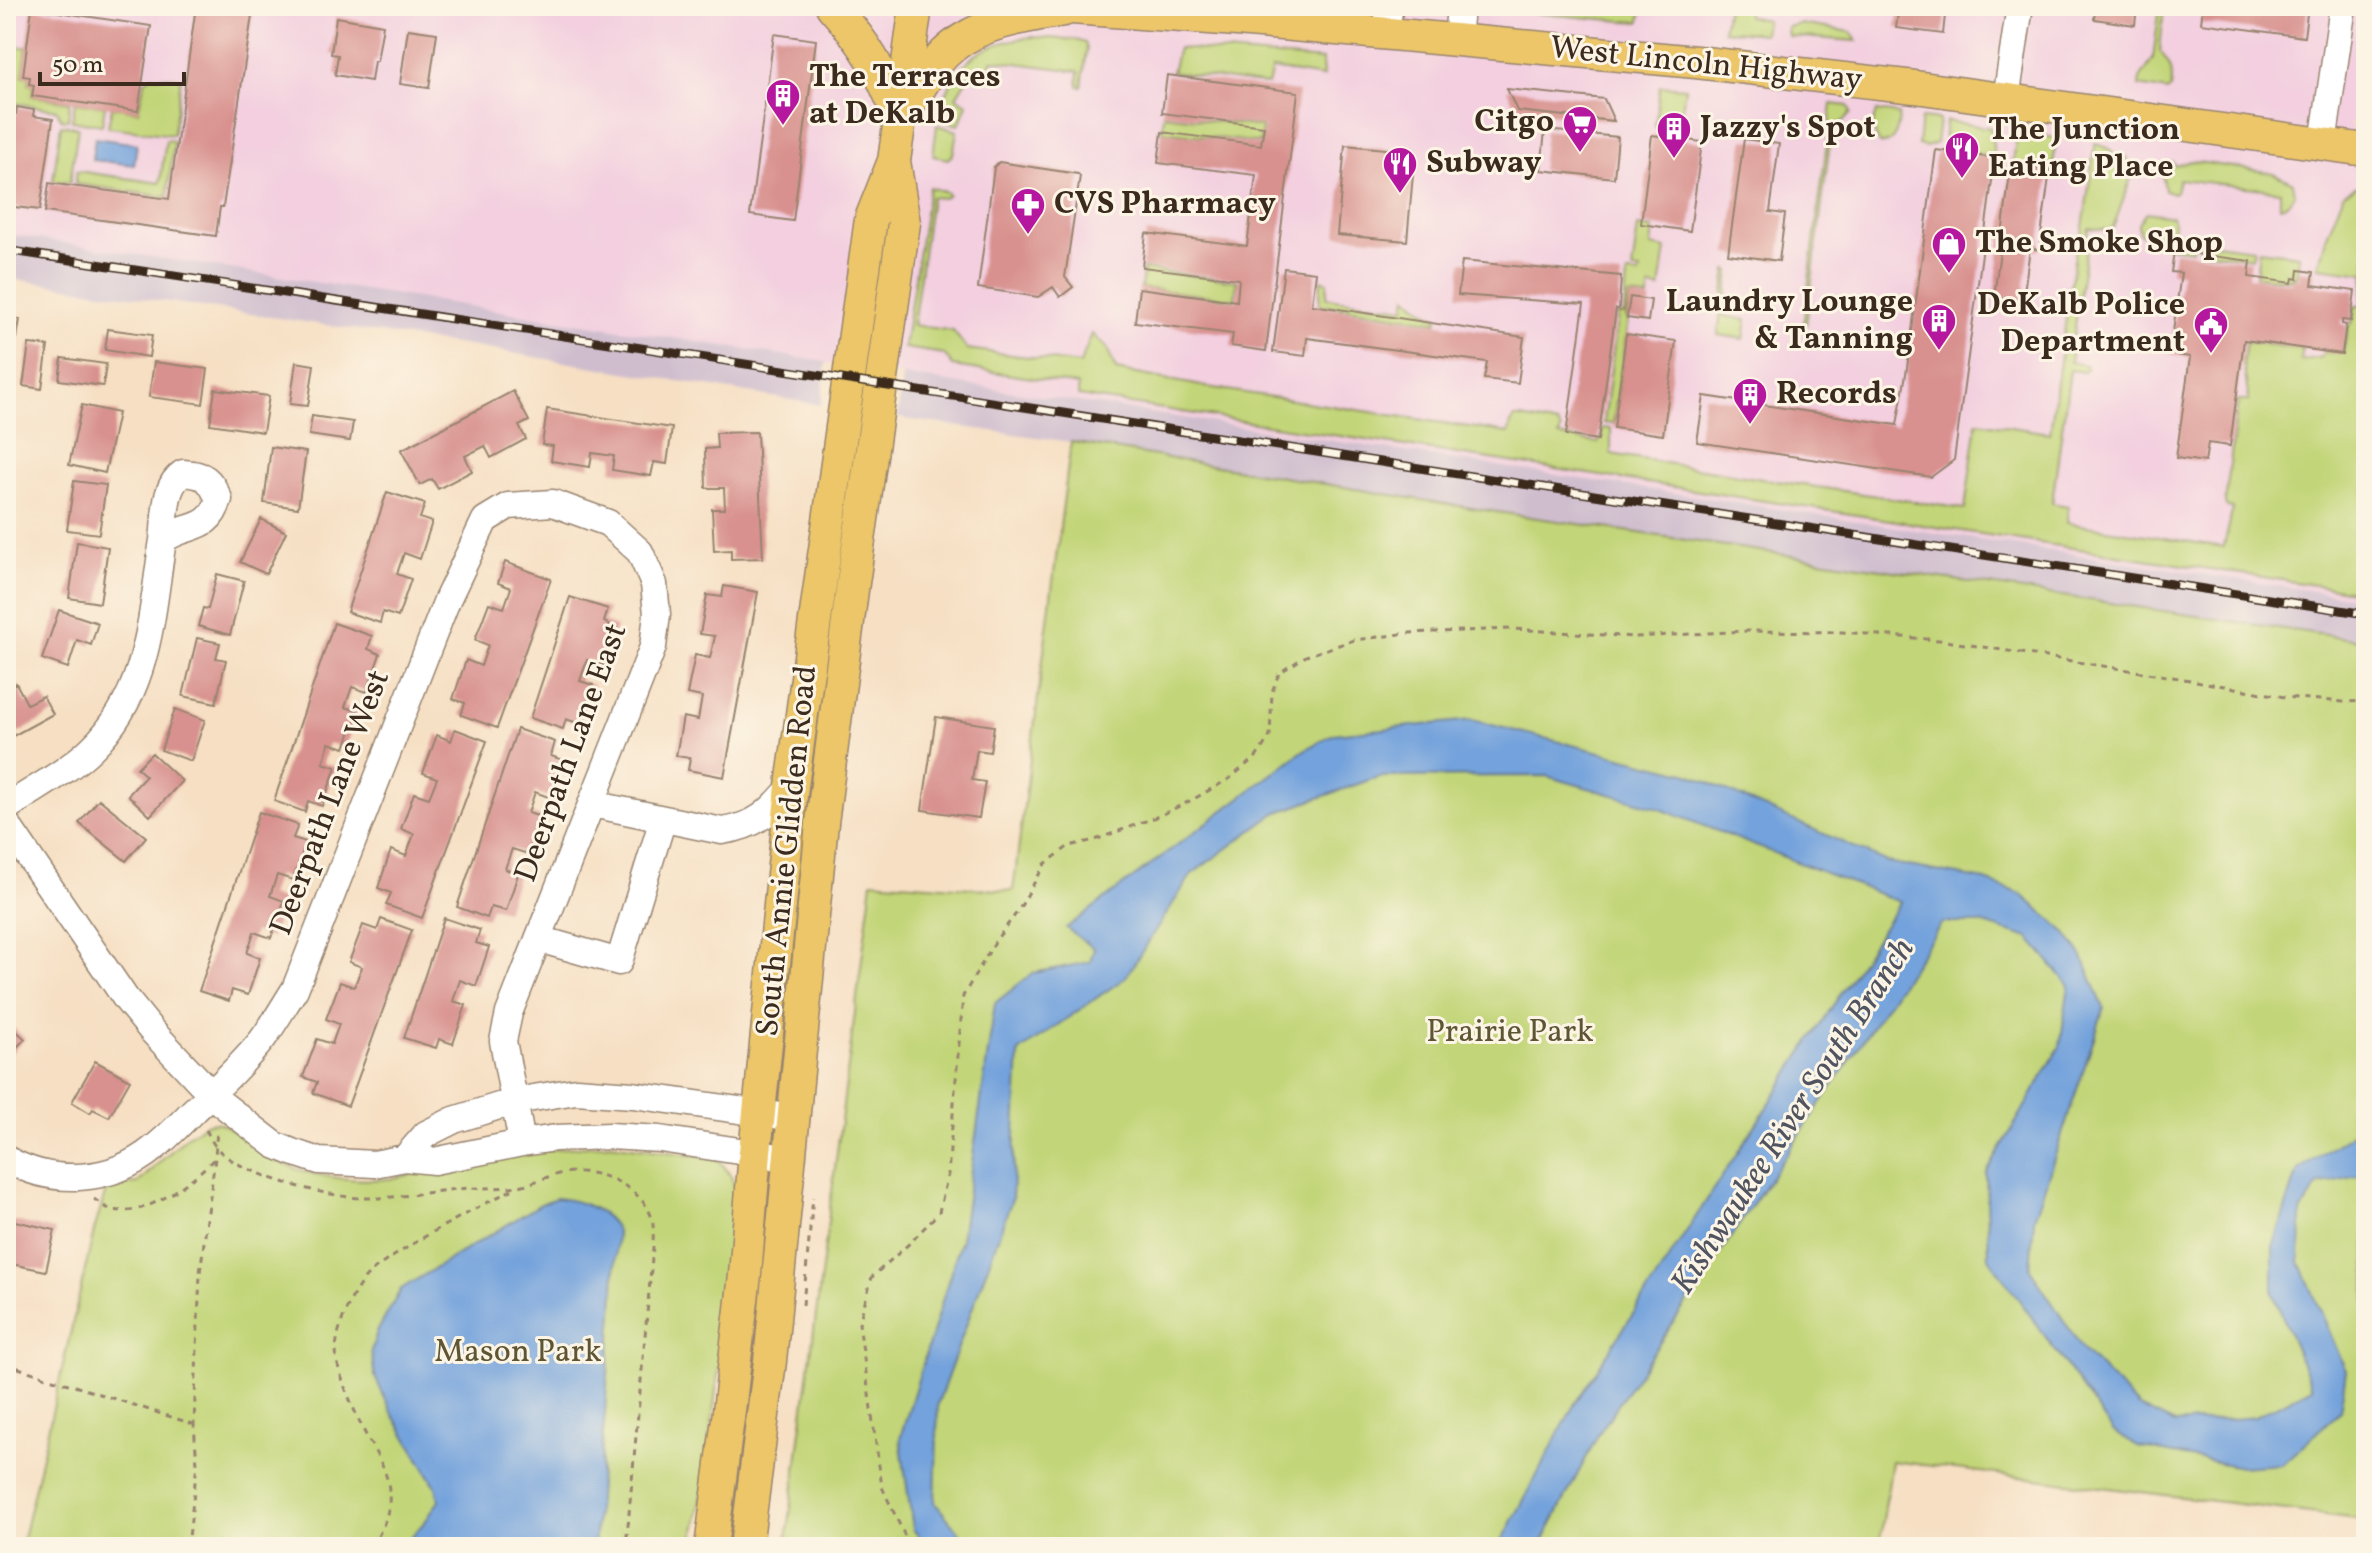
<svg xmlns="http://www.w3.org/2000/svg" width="2372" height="1553" viewBox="0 0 2372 1553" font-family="Vollkorn,serif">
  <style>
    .built { fill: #f3cfdf }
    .industrial { fill: #cfbdce }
    .green { fill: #c2d578; stroke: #7e804b; stroke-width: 2 }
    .water { fill: #73a2dc; stroke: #57667d; stroke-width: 2 }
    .building { fill: #d8918e }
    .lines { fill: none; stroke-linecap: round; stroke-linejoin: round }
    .minor-casing { stroke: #988470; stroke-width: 29 }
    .major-casing { stroke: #988470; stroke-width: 35 }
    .path { stroke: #988470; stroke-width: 3; stroke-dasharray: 6 6; stroke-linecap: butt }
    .minor { stroke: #fff; stroke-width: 26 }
    .major { stroke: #ecc669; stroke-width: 32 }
    .rail-casing { stroke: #3b2a1e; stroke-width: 9 }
    .rail { stroke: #fcf5e5; stroke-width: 6; stroke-dasharray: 18; stroke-linecap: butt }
    .labels { text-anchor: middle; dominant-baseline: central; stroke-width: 6; stroke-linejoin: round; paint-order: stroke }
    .street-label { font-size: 32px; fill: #3b2a1e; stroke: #fcf5e5 }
    .poi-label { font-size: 32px; font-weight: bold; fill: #3b2a1e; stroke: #fcf5e5; text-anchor: start }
    .park-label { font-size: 32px; fill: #5d5534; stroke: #fcf5e5 }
    .water-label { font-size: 34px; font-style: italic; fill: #4f5460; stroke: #fcf5e5 }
  </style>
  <rect width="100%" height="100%" fill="#fcf5e5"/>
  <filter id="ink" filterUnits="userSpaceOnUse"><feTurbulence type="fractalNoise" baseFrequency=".0125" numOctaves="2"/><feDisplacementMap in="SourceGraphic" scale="16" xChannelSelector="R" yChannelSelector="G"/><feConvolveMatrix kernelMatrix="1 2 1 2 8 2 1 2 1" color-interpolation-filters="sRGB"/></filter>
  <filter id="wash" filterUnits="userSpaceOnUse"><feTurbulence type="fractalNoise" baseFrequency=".006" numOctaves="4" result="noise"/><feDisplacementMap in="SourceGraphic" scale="32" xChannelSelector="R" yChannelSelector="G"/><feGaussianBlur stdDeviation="1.8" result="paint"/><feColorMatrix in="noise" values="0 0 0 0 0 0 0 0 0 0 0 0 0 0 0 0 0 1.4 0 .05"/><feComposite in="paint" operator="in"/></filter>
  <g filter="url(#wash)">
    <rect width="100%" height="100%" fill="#f6dfc3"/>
    <path class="built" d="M6,6H2366V125L2349,123L2366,147V570L2363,599L902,375L6,234Z"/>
    <path class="industrial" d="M6,234L826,362L821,405L475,347L6,278Z
      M902,375L2366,599V641L1477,509L1071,442L898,418Z"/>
    <path class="green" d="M1489,6H1642L1640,22L1624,21L1488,9Z
      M1727,6H1748L1747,16L1766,20L1764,34L1723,30Z
      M2160,6H2164L2160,51C2170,64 2174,71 2171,88L2167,91L2139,86L2140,79L2153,59Z
      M1800,24L1851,32L1857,41L1788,36L1787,27Z
      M1032,37L1076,40L1085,43L1087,49L1082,87L1078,86L1079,71L992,60L988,78L973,69L956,97L967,104L959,125L938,120C951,65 976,43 1032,37Z
      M16,47H27L23,76L30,77L29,84L34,85L32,96L70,102L68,120L61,119L57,110L8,102Z
      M1178,48L1322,60L1323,77L1272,69L1268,85L1172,72Z
      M153,76L181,78L173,135L108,127L112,107L138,111L145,81Z
      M1660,86L1685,88L1679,137L1661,135L1662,130L1655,127Z
      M75,102L105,106L102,125L72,121Z
      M1832,104L1848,106L1851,113L1843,122L1832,127L1806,326H1803Z
      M1877,111L1898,114C1900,126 1895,145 1880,144C1873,134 1871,121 1877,111Z
      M1164,115L1262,127L1260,143L1162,131Z
      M1921,118L1939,120L1936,143L1926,147L1918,145Z
      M1946,121L1991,128L1994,156L1943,150Z
      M61,125L78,127L70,183L53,181Z
      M937,125L957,131L953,154L948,159L933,156Z
      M2017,132L2056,138L2053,169L2013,164Z
      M166,140L174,141L167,197L75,184L77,171L160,183Z
      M2095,144L2108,148L2119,159L2127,157L2131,178L2113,228L2109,230L2089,228L2070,362L2086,365L2087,369L2084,372L2070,370L2052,503L2068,506L2067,523L2224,547C2226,533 2231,523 2232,508L2227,507L2225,503L2238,401H2249L2243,361L2246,342L2302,349L2300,361L2322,357L2323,352L2343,353L2348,326L2353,321L2355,306H2361L2365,273L2318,267L2326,238L2344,193L2355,187L2366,185V485L2354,591L1078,396V385L953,366L944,354L904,348L929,187L946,192L948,195L944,198L931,197L913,325L953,331L967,349L1080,364L1092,334L1107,348L1116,370L1207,387L1509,433L1511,423L1515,418H1521L1558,425L1561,430L1559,436L1598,443L1602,438V428L1611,429V454L1756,478L1965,509L1977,422L2050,433L2077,239H2081L2083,227Z
      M2191,161L2273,173L2293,183L2295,194L2287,204L2280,206V191L2179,179L2176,192L2173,193L2165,190L2163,177L2167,164L2172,162L2175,166Z
      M2146,212L2172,216L2174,224L2172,239L2193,242L2192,250L2170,247L2139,233L2138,224Z
      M1638,227L1653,229L1651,246L1666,249L1660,289L1650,287L1648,298L1629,296L1626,319L1628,320L1613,424L1604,423L1618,315H1624L1627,274L1639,275L1640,271L1632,270Z
      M2200,242L2254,249L2252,258L2199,251Z
      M2259,250L2299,255L2296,277H2291L2290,280L2256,276Z
      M1143,269L1237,281L1235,299L1141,288Z
      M1727,270L1730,271L1724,316L1747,320L1744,339L1718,335Z
      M1321,280L1328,282L1326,298L1405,308L1407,296L1423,310L1438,318L1437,322L1319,304Z
      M1071,442L1477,509L2366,641V1520L1892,1461L1879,1547H786L872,881L1013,891Z
      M207,1123C211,1123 215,1122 219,1123C231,1126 249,1145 260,1152C298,1175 344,1182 388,1179L531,1151L611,1144L717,1159C738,1178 736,1193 738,1219L704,1484L692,1547H21L94,1231L107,1187L138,1183L185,1138Z"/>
    <path class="water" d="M95,138L137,144L134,165L92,160Z
      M1472,720L1689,774L1887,862L1980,879L2021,894L2065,932L2083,957L2104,1008L2034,1219L2030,1269L2084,1351L2139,1407L2175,1424L2255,1417L2312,1388L2273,1293V1247L2298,1170L2352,1134L2366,1136V1174L2318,1185L2301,1212L2300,1262L2346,1371L2340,1411L2282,1464L2241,1467L2138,1447L2113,1431L1989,1258L1986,1174L2060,1046L2069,985L2029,938L1981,923H1942L1599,1433L1540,1547H1499L1574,1405L1900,902L1655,807L1546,776L1378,777L1276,813L1192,874L1125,978L1019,1052L1012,1199L938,1403L935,1503L971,1547H927L913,1529L900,1438L961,1239L995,1003L1033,973L1090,962L1094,949L1066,928L1304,750L1333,734Z
      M556,1198C578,1200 607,1209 617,1231L613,1313L594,1547H403L427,1519L439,1500L436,1487L391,1411L375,1377L371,1351L377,1332L401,1289L541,1204Z"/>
    <g id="blocks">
      <path class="building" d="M196,6H231L253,9L223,207H220L216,236L45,212L49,183L169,199Z
        M1899,6H1946L1943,34L1896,28Z
        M2096,6H2137L2135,25L2094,19Z
        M2203,6H2308L2304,37L2201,23Z
        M32,8L151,26L138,111L32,96L34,85L29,84L30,77L23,76Z
        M336,17L383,25L377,61H374L371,81L335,75L338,55L331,54Z
        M408,29L437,33L429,88L400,84Z
        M774,34L816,40L793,221L750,215Z
        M1167,75L1298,92L1266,351L1231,346L1233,334L1135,322L1139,288L1237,301L1239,279L1142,267L1146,233L1247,246L1256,175L1158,163L1162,132L1261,145L1264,126L1162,113Z
        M1507,89L1604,99L1614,121L1517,111Z
        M17,107L34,110L33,116L53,119L40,210L6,206V113L16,114Z
        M1545,130L1618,137L1614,178L1541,170Z
        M1652,135L1702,142L1690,231L1641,224Z
        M1744,139L1779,144L1770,212L1785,214L1779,261L1728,254Z
        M1345,145L1415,152L1407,241L1337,235Z
        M1936,150L1995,158L1954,460L1931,477L1697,442L1704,396L1897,425L1907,368Z
        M999,162L1078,174L1080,176L1065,277L1073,287L1060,297L1053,287L1038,297L978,288L994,167Z
        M2011,165L2050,170L2039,250L2030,248L2023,300L1994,297Z
        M2174,251L2251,261L2249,277L2292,283L2293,278L2298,279L2299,270L2314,272L2312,285L2355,291L2351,321L2342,320V324L2346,325L2342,354L2244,340L2230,446L2208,443L2205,462L2176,458L2190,357L2170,354L2181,273L2171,272Z
        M1462,261L1621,276L1619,309H1616L1598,440L1566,435L1584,304L1458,295Z
        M1284,268L1316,272L1312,305L1524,337L1518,383L1484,379L1487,362L1307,338L1305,356L1273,352Z
        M1630,297L1651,300L1648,321L1627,318Z
        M6,317L20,319L17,338L6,336Z
        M108,329L152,335L149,357L105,350Z
        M1626,334L1676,341L1663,435L1614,428Z
        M29,344L48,346L42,389L23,386Z
        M62,358L106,364L103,386L59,380Z
        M154,362L208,369L203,404L149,397Z
        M296,362L314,365L308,406L290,404Z
        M215,389L269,396L263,432L210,424Z
        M513,391L529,421L519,426L526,439L491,458L485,446L465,456L472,471L438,489L432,479L420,485L401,450Z
        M82,405L118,413L105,473L69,465Z
        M547,409L672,428L667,464L654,462L651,476L612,470L614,456L592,453L590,467L551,461L553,446L542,445Z
        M312,416L353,422L350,441L309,435Z
        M757,432L763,558L731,559V550L714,551L712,509H725L724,488H706L705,449L717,448L716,433Z
        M271,447L306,452L298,508L264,503Z
        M74,481L106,485L99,534L67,530Z
        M387,492L425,504L420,518L432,522L420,559L404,553L397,574L411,579L398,617L383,612L380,623L347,612Z
        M261,519L286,532L266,574L240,562Z
        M77,542L108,547L100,603L69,598Z
        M505,562L551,579L497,728L461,715L465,703L453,699L466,660L481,666L488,645L475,640L489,603L504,608L511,588L498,583Z
        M217,574L244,581L230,635L198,626L203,608L208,609Z
        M724,586L758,592L724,777L688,770L690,758L676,756L683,717L698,720L702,697L687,694L695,655L710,658L715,636L700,634L707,595L722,597Z
        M570,597L608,609L604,622L616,627L603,665L587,660L580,681L593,685L580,724L566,719L563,729L530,718Z
        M59,610L98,623L91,645L77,640L68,668L42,659Z
        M334,623L372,636L368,649L380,654L367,692L352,687L345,707L358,711L345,748L329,743L323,763L336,767L322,806L308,801L305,812L274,801Z
        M197,638L220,643L216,658L226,660L216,703L183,696Z
        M16,683L27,704L43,696L53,714L11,737L6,727V689Z
        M175,709L205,720L191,761L161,750Z
        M936,717L994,726L990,752L977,750L972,780L985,782L979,818L922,810Z
        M455,729L487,741L422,918L386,905L391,893L378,888L391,850L406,856L414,834L401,829L414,793L429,798L437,778L423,773L437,735L451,741Z
        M517,729L555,742L551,756L563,760L551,798L535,792L528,813L541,817L528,854L512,849L505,869L518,874L506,911L491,907L487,918L457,907Z
        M152,753L182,781L150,816L128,795L146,776L137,768Z
        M99,799L146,837L126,861L79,823Z
        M259,812L298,825L293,838L306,842L293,880L277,875L270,896L284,901L271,938L254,932L247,953L260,958L248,995L232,990L229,1001L199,991Z
        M444,918L480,930L476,943L489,947L476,986L460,980L453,1001L466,1005L453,1044L439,1039L436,1048L404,1038Z
        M381,919L412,930L348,1106L313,1093L317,1082L303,1077L317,1039L332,1044L339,1024L326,1019L340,982L354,987L362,967L349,962L363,925L377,930Z
        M6,1021L25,1039L6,1058Z
        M95,1061L130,1080L109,1117L93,1109L90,1113L72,1102Z
        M6,1219L55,1230L46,1271L6,1263Z"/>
    </g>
  </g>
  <g filter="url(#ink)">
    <use href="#blocks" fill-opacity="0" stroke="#988470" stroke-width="2"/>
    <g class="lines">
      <defs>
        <path id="minor" d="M1385,34L1390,6
          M1457,41L1460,6
          M2006,99L2020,6
          M2323,143L2343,6
          M183,473C206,475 209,478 219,499C209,534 187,522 163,540C166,518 163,486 183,473Z
          M592,804L722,831C757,826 770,812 792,786
          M6,808C34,789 67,772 91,749C150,693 151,615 163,540
          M6,823L126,999L152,1031L217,1100L275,1145L292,1152L319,1161L374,1164L405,1158L434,1161L522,1143L556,1138L610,1136L660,1139L792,1159
          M539,939L619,962L663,819
          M405,1158L426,1134L454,1120L515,1101L576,1091L633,1095L795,1118
          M6,1159C54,1186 111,1183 154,1148C168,1137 181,1123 194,1110C217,1088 242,1065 262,1040C274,1024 284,1006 295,989L447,600L485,520L508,506L553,503L608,523L640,552L654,584L657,614L653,647L509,1013L503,1041L522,1143"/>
        <path id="major" d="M832,6C867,45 879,67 899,116
          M1044,6L1237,20L1696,62L1915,87L2366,150
          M906,109C915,95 924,80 934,66C965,24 1016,18 1064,10
          M711,1547L729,1411L745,1275L755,1152L792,786L871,219L894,161L916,6
          M746,1547L770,1361L822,823L852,590L904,223L894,161"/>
      </defs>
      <use href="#minor" class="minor-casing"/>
      <use href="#major" class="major-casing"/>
      <path class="path" d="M206,1130C209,1135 212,1142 215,1146C236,1174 327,1197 362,1198C394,1199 426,1192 458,1189C478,1187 499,1189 519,1186C539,1182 556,1171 578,1172C604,1172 636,1186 649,1211C655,1222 653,1235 653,1247L626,1547
        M94,1199C99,1202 104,1207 110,1209C145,1220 192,1181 215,1158
        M803,1305L813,1197
        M6,1364L193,1424
        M188,1547L197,1464L194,1424L200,1273L215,1158L217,1129
        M372,1547C383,1528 391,1512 389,1490C387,1467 372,1449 363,1429C353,1408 342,1383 337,1361C332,1336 350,1295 366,1277C379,1264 396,1255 411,1245C445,1224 481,1206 517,1187
        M910,1547L882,1487L859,1323L872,1277L912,1241L939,1212L948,1174L963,996L996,940L1018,911L1045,864L1069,846L1095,840L1159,816L1192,800L1229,779L1257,756L1270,736L1272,692L1279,673L1306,656L1354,640L1409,633L1513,629L1635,637L1747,631L1842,632L1939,640L2179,678L2285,697L2343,702L2366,701"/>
      <use href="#minor" class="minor"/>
      <use href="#major" class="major"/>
      <defs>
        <path id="rail" d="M6,250L2366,614"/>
      </defs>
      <use href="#rail" class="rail-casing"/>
      <use href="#rail" class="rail"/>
    </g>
  </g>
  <defs>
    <symbol id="building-pin" viewBox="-11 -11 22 30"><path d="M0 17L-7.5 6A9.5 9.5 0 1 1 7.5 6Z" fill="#b5179e" stroke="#fcf5e5"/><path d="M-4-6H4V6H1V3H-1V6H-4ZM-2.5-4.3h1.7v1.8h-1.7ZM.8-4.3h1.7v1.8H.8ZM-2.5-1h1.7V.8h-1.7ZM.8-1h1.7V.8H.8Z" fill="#fff"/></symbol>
    <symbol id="supermarket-pin" viewBox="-11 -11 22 30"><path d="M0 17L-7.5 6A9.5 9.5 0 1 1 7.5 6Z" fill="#b5179e" stroke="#fcf5e5"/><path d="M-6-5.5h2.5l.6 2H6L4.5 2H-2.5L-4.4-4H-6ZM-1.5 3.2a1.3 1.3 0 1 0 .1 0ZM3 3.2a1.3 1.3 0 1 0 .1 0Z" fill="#fff"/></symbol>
    <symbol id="restaurant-pin" viewBox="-11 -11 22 30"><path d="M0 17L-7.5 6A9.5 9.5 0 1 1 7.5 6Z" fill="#b5179e" stroke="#fcf5e5"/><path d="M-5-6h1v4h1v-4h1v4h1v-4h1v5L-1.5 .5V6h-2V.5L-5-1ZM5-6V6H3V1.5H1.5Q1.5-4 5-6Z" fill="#fff"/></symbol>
    <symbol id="pharmacy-pin" viewBox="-11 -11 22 30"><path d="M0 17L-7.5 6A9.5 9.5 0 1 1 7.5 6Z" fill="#b5179e" stroke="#fcf5e5"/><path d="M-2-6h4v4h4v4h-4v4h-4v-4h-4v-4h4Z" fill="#fff"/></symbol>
    <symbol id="shop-pin" viewBox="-11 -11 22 30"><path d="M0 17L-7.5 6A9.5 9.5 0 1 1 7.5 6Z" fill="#b5179e" stroke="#fcf5e5"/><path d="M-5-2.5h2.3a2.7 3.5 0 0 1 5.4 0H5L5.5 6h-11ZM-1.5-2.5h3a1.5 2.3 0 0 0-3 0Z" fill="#fff"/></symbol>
    <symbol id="civic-pin" viewBox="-11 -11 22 30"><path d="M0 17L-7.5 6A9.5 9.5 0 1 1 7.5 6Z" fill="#b5179e" stroke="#fcf5e5"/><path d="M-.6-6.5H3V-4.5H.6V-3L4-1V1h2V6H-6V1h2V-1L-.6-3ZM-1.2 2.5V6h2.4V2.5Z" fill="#fff"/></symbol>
  </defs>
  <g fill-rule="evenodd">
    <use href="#building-pin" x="763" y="76" width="40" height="54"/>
    <use href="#supermarket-pin" x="1560" y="103" width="40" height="54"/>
    <use href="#building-pin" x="1654" y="109" width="40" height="54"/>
    <use href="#restaurant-pin" x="1942" y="129" width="40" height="54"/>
    <use href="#restaurant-pin" x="1380" y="144" width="40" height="54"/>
    <use href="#pharmacy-pin" x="1008" y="185" width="40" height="54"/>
    <use href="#shop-pin" x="1929" y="224" width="40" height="54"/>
    <use href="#building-pin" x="1919" y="301" width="40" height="54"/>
    <use href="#civic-pin" x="2191" y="304" width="40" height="54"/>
    <use href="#building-pin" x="1730" y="375" width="40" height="54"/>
  </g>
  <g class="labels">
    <g class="street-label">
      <text transform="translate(1706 65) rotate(6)">West Lincoln Highway</text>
      <text transform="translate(572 753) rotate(-70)">Deerpath Lane East</text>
      <text transform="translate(331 803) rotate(-69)">Deerpath Lane West</text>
      <text transform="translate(788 851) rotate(-84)">South Annie Glidden Road</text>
    </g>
    <g class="poi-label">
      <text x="809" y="78">The Terraces<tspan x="809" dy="37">at DeKalb</tspan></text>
      <text x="1554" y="123" text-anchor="end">Citgo</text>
      <text x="1700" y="129">Jazzy's Spot</text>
      <text x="1988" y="131">The Junction<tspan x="1988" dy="37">Eating Place</tspan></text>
      <text x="1426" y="164">Subway</text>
      <text x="1054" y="205">CVS Pharmacy</text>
      <text x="1975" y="244">The Smoke Shop</text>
      <text x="1913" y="303" text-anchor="end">Laundry Lounge<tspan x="1913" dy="37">&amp; Tanning</tspan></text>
      <text x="2185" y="306" text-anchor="end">DeKalb Police<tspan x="2185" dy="37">Department</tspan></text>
      <text x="1776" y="395">Records</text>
    </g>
    <g class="park-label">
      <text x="1510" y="1033">Prairie Park</text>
      <text x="518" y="1353">Mason Park</text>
    </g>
    <g class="water-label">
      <text transform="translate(1794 1117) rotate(-57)">Kishwaukee River South Branch</text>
    </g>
  </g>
  <rect width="2372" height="1553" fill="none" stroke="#fcf5e5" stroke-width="32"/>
  <path d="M40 72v12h144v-12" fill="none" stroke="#3b2a1e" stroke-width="4"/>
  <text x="52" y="72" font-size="24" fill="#3b2a1e" stroke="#fcf5e5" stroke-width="6" paint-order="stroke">50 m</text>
</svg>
